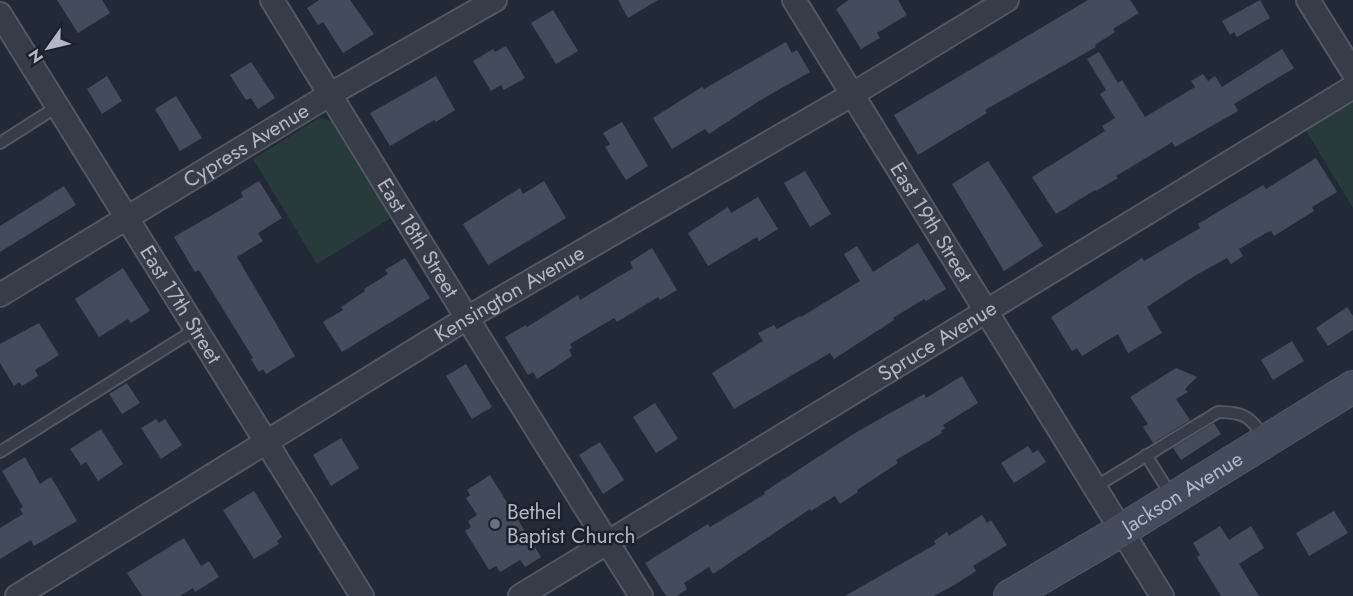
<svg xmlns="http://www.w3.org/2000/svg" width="1353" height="596" viewBox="0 0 1353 596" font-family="Jost,sans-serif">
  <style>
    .green { fill: #293a3d }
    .building { fill: #444c5c }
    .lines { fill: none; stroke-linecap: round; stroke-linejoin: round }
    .lane-casing { stroke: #515763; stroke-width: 14 }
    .street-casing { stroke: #515763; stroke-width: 26 }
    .secondary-casing { stroke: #515763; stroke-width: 34 }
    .lane { stroke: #363c48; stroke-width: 10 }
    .street { stroke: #363c48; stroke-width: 22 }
    .secondary { stroke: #444b5b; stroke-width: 32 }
    .worship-dot { fill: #6b7280; stroke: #1b212d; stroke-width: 2 }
    .labels { text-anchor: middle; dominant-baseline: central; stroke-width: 5; stroke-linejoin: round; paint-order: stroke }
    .street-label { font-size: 21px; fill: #b1b7c4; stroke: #1b212d }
    .poi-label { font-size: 21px; fill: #b1b7c4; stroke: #1b212d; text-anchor: start }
  </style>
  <rect width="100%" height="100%" fill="#232a37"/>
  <path class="green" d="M1353,101V208L1305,129Z
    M319,118L326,119L332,123L391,218L317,264L253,159Z"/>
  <path class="building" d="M57,0H102L110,13L78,33Z
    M319,0H350L374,34L343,53L323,22L318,25L307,8Z
    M618,0H658L628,18Z
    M849,0H898L907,15L877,33L880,38L861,49L836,9Z
    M1088,0H1130L1139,13L1113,29L1115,32L1095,45L1096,47L985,110L987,113L918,155L894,115Z
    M1260,0L1270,18L1237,37L1234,32L1230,35L1222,21Z
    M553,10L578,51L556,64L531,23Z
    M786,42L792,53L797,50L810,72L759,101L709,134L705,129L672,149L653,118L702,87L704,89Z
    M506,46L525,78L504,90L501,85L491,91L473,61L493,49L495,52Z
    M1282,49L1294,68L1234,104L1238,111L1175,147L1172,142L1166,146L1116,176L1118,178L1096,191L1095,190L1056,214L1032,177L1105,131L1102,126L1115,118L1100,94L1106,90L1087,59L1099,52L1118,83L1122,80L1145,117L1195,87L1191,81L1203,74L1208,81L1215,76L1222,87Z
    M251,62L275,98L258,109L251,98L246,100L230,75Z
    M107,76L122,101L102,114L87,89Z
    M436,76L455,110L436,122L434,120L390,146L370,113Z
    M176,96L202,138L180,151L155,109Z
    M622,122L648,166L626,180L605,147L610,144L603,133Z
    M1316,158L1337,192L1312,207L1314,211L1274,236L1271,231L1266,233L1239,249L1243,256L1231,264L1227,258L1196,275L1147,307L1162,333L1128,353L1118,334L1082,356L1077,348L1072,351L1051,317L1142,258L1144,261L1200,228L1198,224L1216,213L1263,185L1266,189Z
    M988,161L1043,246L1004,271L952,184Z
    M805,171L831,214L810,227L784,183Z
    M259,181L282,218L258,233L263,241L237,257L295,356L266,374L263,369L259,372L251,359L253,358L199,270L195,272L174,237L243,197L241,192Z
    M544,181L566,218L488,265L463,224L520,188L523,194Z
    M64,186L76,205L0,252V226Z
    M758,197L778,229L759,241L757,237L708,266L688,233L728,207L731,213Z
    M918,243L946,289L926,301L924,299L893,318L894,320L834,359L830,353L734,409L712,373L763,341L758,333L774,325L777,329L800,316L801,317L860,281L844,254L857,246L873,272Z
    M652,248L677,290L660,300L658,297L617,322L614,318L570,344L572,348L569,350L572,356L537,379L533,372L528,375L505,337L526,325L527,327L578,295L580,300L633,268L630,262Z
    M405,258L430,298L342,352L323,322L343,310L341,307L365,291L364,289L388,274L385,270Z
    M123,268L150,311L131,323L128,319L99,337L75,299Z
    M1347,307L1353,316V330L1328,346L1316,328Z
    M39,323L59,355L35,370L38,376L22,386L19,382L14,386L0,363V344Z
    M1292,341L1304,361L1273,380L1261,360Z
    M466,364L492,407L472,419L446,376Z
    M1176,368L1197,377L1185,389L1188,392L1176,399L1190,420L1153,443L1143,427L1148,424L1130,397Z
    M962,376L978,403L943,425L945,428L941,431L942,433L896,460L898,463L857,490L858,492L840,504L835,496L811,511L810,509L713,574L709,567L684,583L687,589L677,596H666L645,563L708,524L710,527L765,494L764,492L855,433L924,394L926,398Z
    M127,383L140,403L122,414L109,394Z
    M655,403L678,439L656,453L633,417Z
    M156,419L159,423L165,419L182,445L161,459L141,428Z
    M1214,423L1221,434L1181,460L1173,448Z
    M101,429L123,464L98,481L86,462L81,465L70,449Z
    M341,438L359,468L331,486L313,455Z
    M600,442L624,480L603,494L579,455Z
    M1028,446L1033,453L1038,450L1046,462L1014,483L1001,463Z
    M25,457L40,484L51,477L77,521L34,546L31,540L0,559V528L23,514L20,509L23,507L2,471Z
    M490,475L541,557L525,567L520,560L500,572L496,566L489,570L465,531L471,527L468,521L477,515L466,498L470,495L467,490Z
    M254,491L282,537L277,541L279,544L254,559L223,510Z
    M1334,511L1348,533L1309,556L1296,533Z
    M982,515L987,523L991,520L1007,545L973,566L976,571L956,584L934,596H845L936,544L934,541L947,532L949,536Z
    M1220,526L1229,540L1251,526L1264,548L1239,564L1259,596H1221L1197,557L1200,555L1193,543Z
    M184,538L201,566L209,561L219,577L195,592L193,588L180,596H142L127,573Z"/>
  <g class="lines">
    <defs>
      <path id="lane" d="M0,143L58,106
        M0,452L196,329
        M1146,455L1171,495
        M1095,487L1218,412C1245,412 1250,417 1266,439"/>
      <g id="street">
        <path id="s1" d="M272,0L467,318L641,596"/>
        <path id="s2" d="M794,0L1162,596"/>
        <path d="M1308,0L1353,72"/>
        <path id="s3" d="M0,14L362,596"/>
        <path id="s4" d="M0,295L329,95L495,0"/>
        <path id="s5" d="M17,596L467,318L853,94L1007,0"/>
        <path id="s6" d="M520,596L1353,87"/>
      </g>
      <g id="secondary">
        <path id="s7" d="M1010,596L1122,530L1353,387"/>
      </g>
    </defs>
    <use href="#lane" class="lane-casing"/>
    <use href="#street" class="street-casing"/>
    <use href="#secondary" class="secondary-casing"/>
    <use href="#lane" class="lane"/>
    <use href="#street" class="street"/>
    <use href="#secondary" class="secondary"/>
  </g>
  <circle class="worship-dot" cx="495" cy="524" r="6"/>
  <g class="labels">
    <g class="street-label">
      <text stroke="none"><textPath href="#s4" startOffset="288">Cypress Avenue</textPath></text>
      <text stroke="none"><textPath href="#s2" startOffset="261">East 19th Street</textPath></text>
      <text stroke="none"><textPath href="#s1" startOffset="279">East 18th Street</textPath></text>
      <text stroke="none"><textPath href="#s5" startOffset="578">Kensington Avenue</textPath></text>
      <text stroke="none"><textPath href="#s3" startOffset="342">East 17th Street</textPath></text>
      <text stroke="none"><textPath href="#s6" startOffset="489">Spruce Avenue</textPath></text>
      <text stroke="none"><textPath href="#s7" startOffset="201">Jackson Avenue</textPath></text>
    </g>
    <g class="poi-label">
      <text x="507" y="512">Bethel<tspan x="507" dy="24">Baptist Church</tspan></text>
    </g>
  </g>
  <g transform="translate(48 48) rotate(236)" stroke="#1b212d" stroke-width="4.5" paint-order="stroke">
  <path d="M0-4.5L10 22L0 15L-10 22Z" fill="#b1b7c4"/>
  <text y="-9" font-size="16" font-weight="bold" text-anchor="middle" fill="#b1b7c4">N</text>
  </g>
</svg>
